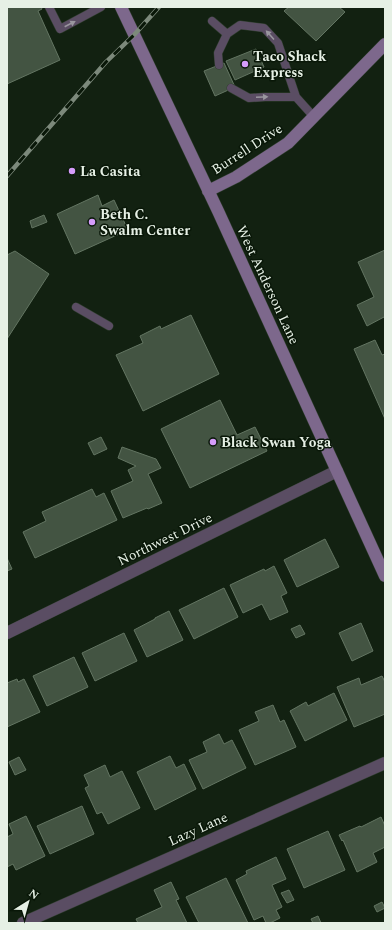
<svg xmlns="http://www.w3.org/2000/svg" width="392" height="930" viewBox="0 0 392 930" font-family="Spectral,serif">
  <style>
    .building { fill: #435442; stroke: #637562 }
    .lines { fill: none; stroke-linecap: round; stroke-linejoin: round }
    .lane-casing { stroke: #303e2f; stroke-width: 9 }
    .street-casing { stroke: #303e2f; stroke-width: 13 }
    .secondary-casing { stroke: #303e2f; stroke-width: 13 }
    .lane { stroke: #5a4d63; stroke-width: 8 }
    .street { stroke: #5a4d63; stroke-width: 12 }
    .secondary { stroke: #7d688c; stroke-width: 12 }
    .rail-casing { stroke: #7c897b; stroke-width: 4.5 }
    .rail { stroke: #091708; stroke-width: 3; stroke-dasharray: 9; stroke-linecap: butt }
    .oneway { fill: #99969e }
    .poi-dot { fill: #d59cfb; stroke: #091708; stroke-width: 1.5 }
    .labels { text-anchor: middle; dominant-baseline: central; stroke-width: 3; stroke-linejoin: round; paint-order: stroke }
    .poi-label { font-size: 14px; font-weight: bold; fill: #e6f0e5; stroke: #091708; text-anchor: start }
    .street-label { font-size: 14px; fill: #e6f0e5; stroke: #091708 }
  </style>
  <rect width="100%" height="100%" fill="#122111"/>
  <path class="building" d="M7,7H41L42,9L38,11L60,60L7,84Z
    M289,7H339L345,12L316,41L284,11Z
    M256,49L264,67L235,80L226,61Z
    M224,63L235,87L215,96L204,71Z
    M98,195L102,206L114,200L128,230L75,254L57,214Z
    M44,215L47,222L32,228L30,221Z
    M385,250V319L384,317L367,326L357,305L374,297L358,262Z
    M15,251L49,274L7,339V255Z
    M191,315L219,374L143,411L116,355L143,343L140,336L160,326L161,329Z
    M375,340L382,355L385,354V419L354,349Z
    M220,400L237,435L255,427L267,451L190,488L161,429Z
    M101,437L107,449L94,455L88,443Z
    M122,447L156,459L161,468L148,474L162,503L148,509L147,508L123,518L111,491L133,481L128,470L136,466L118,458Z
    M92,489L96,497L104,493L117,520L35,558L23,532L46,521L42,512Z
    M325,539L339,567L297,587L284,560Z
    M7,558L12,569L7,571Z
    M274,566L287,593L281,596L288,612L270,620L262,604L243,613L230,585L264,569L265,571Z
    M224,588L238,617L194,639L179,610Z
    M169,611L183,640L147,657L134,630L155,619V618Z
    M361,623L373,651L352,661L339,633Z
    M300,625L305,634L296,638L291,629Z
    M124,633L137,661L95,681L82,653Z
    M74,657L88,687L47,706L33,676Z
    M382,676L385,682V715V714L354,727L337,687L359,678L361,685Z
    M17,679L18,682L24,679L40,712L7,727V683Z
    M334,693L347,720L305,741L290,711L306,702L308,706Z
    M273,705L280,722L284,720L296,747L255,765L239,730L259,721L255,712Z
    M219,734L224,744L232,740L246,768L203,789L189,760L207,752L203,742Z
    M170,756L176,768L184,764L196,789L155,810L137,772Z
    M19,757L26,770L15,775L9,762Z
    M105,765L110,777L122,771L140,808L108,824L102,812L97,814L85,788L89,786L84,775Z
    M82,806L94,834L50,854L37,826Z
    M26,816L45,856L16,870L13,864L7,867V837L13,834L9,824Z
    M381,817L385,826V847L373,853L377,862L357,872L343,840L342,841L339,835L360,826L361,827Z
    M328,831L345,870L304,888L287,849Z
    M276,857L286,879L272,885L282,907L276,910L280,918L270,923H266L263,916L254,920L236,880L247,874L246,871Z
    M226,878L248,923H199L186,897Z
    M171,882L179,899L176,900L187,923H138L136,919L162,907L154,890Z
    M289,890L294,900L287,903L281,893Z
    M382,902L385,908L377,912L374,906Z
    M318,916L321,923H313L311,919Z"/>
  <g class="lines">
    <defs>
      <path id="lane" d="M49,7L60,29L101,7
        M212,21L227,34
        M219,65L218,53L227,34L240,25L264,28L278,43L296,97L314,117
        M231,88L249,98L265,97H296
        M76,307L109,326"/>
      <path id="street" d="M7,633L337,471
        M23,923L385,763"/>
      <path id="secondary" d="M121,7L218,211L385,576
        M208,191L236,177L288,143L385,44"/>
    </defs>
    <use href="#lane" class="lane-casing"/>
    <use href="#street" class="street-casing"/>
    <use href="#secondary" class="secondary-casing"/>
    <use href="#lane" class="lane"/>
    <use href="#street" class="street"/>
    <use href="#secondary" class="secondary"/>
    <defs>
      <path id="rail" d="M7,176L106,62L134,35L159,7"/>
    </defs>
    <use href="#rail" class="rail-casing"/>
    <use href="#rail" class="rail"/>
  </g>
  <defs><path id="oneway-solid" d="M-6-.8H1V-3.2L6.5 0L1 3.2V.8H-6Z"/></defs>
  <g class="oneway">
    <use href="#oneway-solid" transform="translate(70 24) rotate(-27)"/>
    <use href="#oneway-solid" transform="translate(270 35) rotate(-132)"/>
    <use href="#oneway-solid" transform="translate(262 97) rotate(-3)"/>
  </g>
  <g class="poi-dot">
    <circle cx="245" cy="64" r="4"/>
    <circle cx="72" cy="171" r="4"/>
    <circle cx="92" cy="222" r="4"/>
    <circle cx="213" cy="442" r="4"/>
  </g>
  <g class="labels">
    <g class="poi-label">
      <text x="253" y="56">Taco Shack<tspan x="253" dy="16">Express</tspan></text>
      <text x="80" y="171">La Casita</text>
      <text x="100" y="214">Beth C.<tspan x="100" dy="16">Swalm Center</tspan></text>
      <text x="221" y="442">Black Swan Yoga</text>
    </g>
    <g class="street-label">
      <text transform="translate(247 149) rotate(-33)">Burrell Drive</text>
      <text transform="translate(268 285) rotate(65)">West Anderson Lane</text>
      <text transform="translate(165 539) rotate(-26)">Northwest Drive</text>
      <text transform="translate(198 829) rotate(-24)">Lazy Lane</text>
    </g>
  </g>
  <rect width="392" height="930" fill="none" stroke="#e6f0e5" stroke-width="16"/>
  <g transform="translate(28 902) rotate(37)" stroke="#091708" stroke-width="3" paint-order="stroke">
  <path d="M0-3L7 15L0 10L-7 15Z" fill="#e6f0e5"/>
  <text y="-6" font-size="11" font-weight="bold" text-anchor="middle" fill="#e6f0e5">N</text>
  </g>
</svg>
